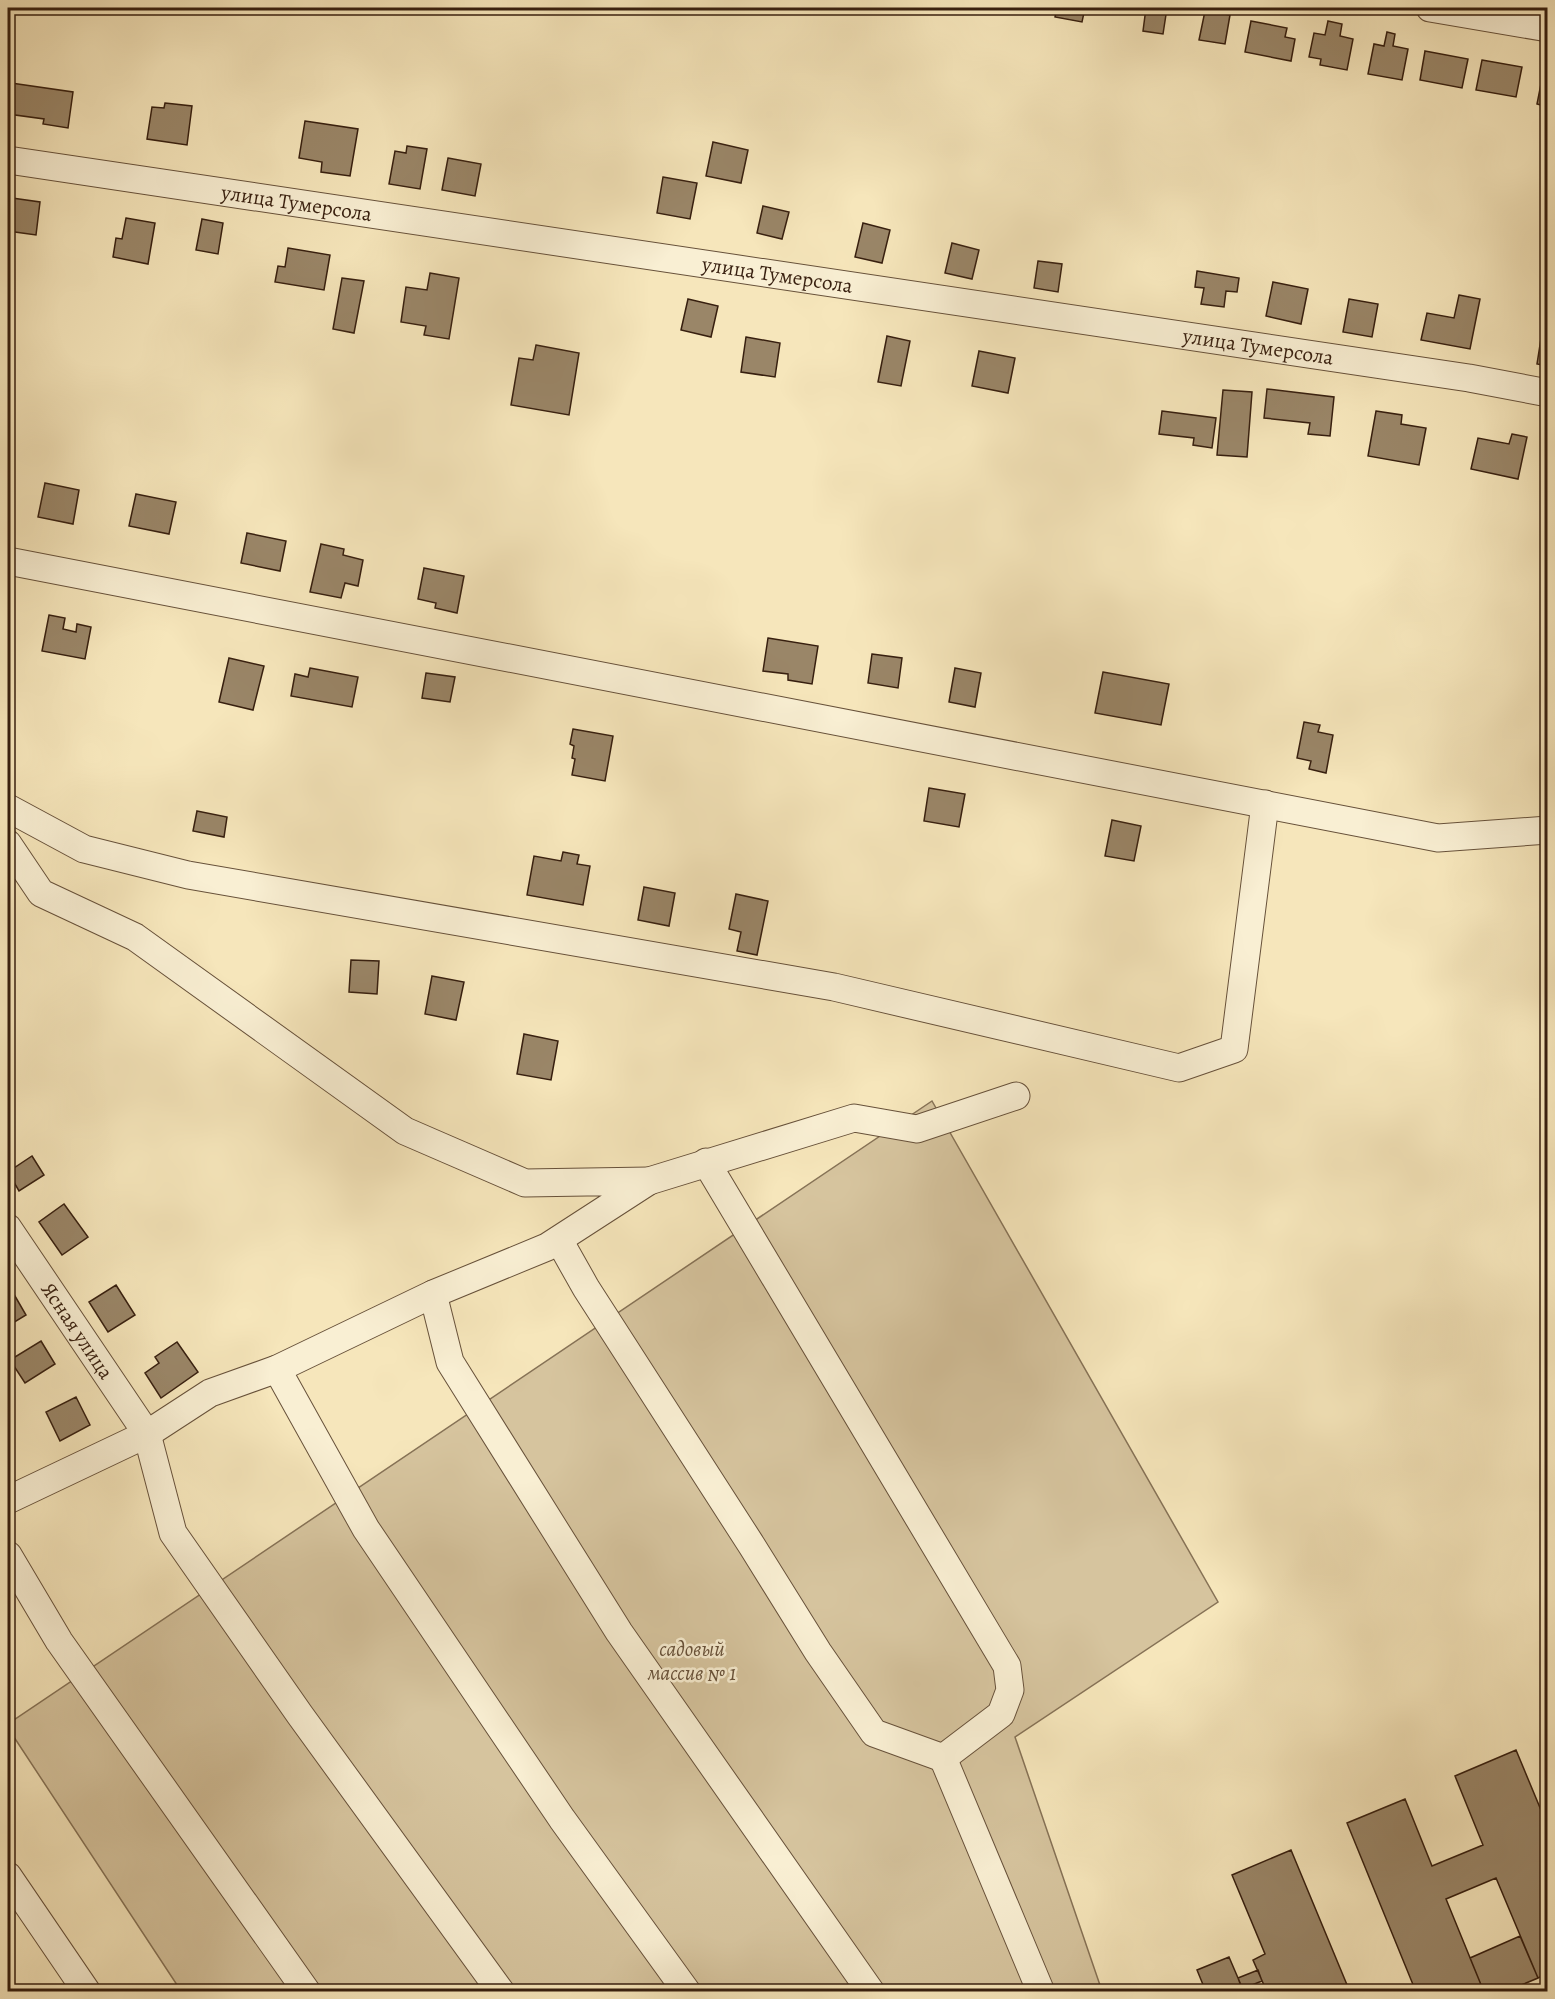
<svg xmlns="http://www.w3.org/2000/svg" width="1555" height="1999" viewBox="0 0 1555 1999" font-family="Alegreya,serif">
  <style>
    .green { fill: #d6c49e; stroke: #867256; stroke-width: 1.5 }
    .building { fill: #9a8668; stroke: #371f0f; stroke-width: 1.5 }
    .lines { fill: none; stroke-linecap: round; stroke-linejoin: round }
    .minor-casing { stroke: #67513a; stroke-width: 29 }
    .minor { stroke: #f9efd3; stroke-width: 27 }
    .labels { text-anchor: middle; dominant-baseline: central; stroke-width: 5; stroke-linejoin: round; paint-order: stroke }
    .street-label { font-size: 21px; fill: #371f0f; stroke: #f9efd3 }
    .park-label { font-size: 21px; font-style: italic; fill: #67513a; stroke: #f9efd3 }
  </style>
  <rect width="100%" height="100%" fill="#f6e6bb"/>
  <filter id="stains"><feTurbulence type="fractalNoise" baseFrequency=".00333" numOctaves="4"/><feColorMatrix values="0 0 0 0 .2 0 0 0 0 .09 0 0 0 0 .02 0 0 0 .5 -.17"/></filter>
  <radialGradient id="worn" r=".72"><stop offset=".6" stop-color="#630" stop-opacity="0"/><stop offset="1" stop-color="#630" stop-opacity=".3"/></radialGradient>
  <path class="green" d="M932,1101L1218,1602L1015,1737L1102,1991H181L8,1728V1724Z"/>
  <path class="building" d="M1057,8H1085L1082,22L1055,17Z
    M1146,8H1167L1163,34L1143,31Z
    M1205,11L1230,15L1225,44L1199,40Z
    M1251,21L1287,28L1285,37L1295,39L1291,61L1245,52Z
    M1328,21L1342,24L1340,36L1353,39L1347,70L1320,65L1321,59L1309,57L1314,33L1325,35Z
    M1387,32L1395,34L1393,46L1408,49L1402,80L1368,74L1374,44L1384,46Z
    M1425,51L1468,59L1462,88L1420,80Z
    M1482,60L1522,67L1516,97L1476,90Z
    M1543,74L1548,75V107L1537,104Z
    M11,83L73,92L68,128L43,124L44,119L8,114Z
    M165,103L192,106L187,145L147,139L152,107L164,108Z
    M305,121L358,129L350,176L321,172L322,162L299,158Z
    M713,142L748,150L741,183L706,176Z
    M407,146L427,149L420,189L389,184L395,151L406,153Z
    M448,158L481,164L475,196L442,190Z
    M663,177L697,183L690,219L657,213Z
    M12,198L40,202L36,235L8,231V210H10Z
    M763,206L789,212L782,239L757,233Z
    M126,218L155,223L148,264L113,257L116,238L122,239Z
    M202,219L223,223L218,254L196,250Z
    M863,223L890,230L882,263L855,257Z
    M952,243L979,250L972,279L945,273Z
    M288,248L330,255L324,290L275,282L278,266L285,267Z
    M1038,261L1062,264L1058,292L1034,288Z
    M1197,271L1239,278L1237,292L1226,291L1224,307L1201,304L1204,288L1195,287Z
    M430,273L459,278L449,339L424,335L426,326L401,322L406,287L427,290Z
    M342,278L364,281L354,333L333,329Z
    M1273,282L1308,289L1301,324L1266,316Z
    M1459,295L1480,299L1470,349L1421,340L1427,313L1454,318Z
    M688,299L718,306L711,337L681,330Z
    M1349,299L1378,304L1372,337L1343,332Z
    M1543,326L1548,327V366L1537,364Z
    M887,336L910,341L901,386L878,382Z
    M746,337L780,343L775,377L741,372Z
    M536,345L579,353L569,415L511,405L519,358L533,360Z
    M979,351L1015,358L1008,393L972,386Z
    M1267,389L1334,397L1330,436L1308,434L1310,423L1264,418Z
    M1223,390L1252,392L1247,457L1217,455Z
    M1162,411L1216,418L1212,448L1193,445L1194,438L1159,434Z
    M1376,411L1402,415L1401,424L1426,428L1419,465L1368,456Z
    M1512,434L1527,437L1518,479L1471,469L1478,438L1509,444Z
    M45,483L79,490L73,524L38,517Z
    M136,494L176,502L169,534L129,526Z
    M247,533L286,541L280,571L241,563Z
    M321,544L344,549L343,555L363,560L358,586L345,583L341,598L310,592Z
    M424,568L464,576L457,613L435,608L436,603L418,599Z
    M49,615L65,618L63,629L76,632L77,624L91,627L85,659L42,651Z
    M768,638L818,646L812,684L788,680V674L763,671Z
    M872,654L902,658L898,688L868,683Z
    M229,658L264,666L253,710L219,702Z
    M310,668L358,677L352,707L291,696L295,674L308,677Z
    M955,668L981,673L975,707L949,702Z
    M1103,672L1169,684L1161,725L1095,713Z
    M426,673L455,677L450,702L422,698Z
    M1304,722L1320,725L1318,732L1333,735L1326,773L1309,769L1311,761L1297,758Z
    M573,729L613,736L605,781L572,775L575,759L572,758L574,746L570,744Z
    M929,788L965,794L959,827L924,821Z
    M197,811L227,817L224,837L193,831Z
    M1112,820L1141,826L1134,861L1105,856Z
    M563,852L579,855L577,864L590,866L583,905L527,895L534,856L561,861Z
    M644,887L675,893L669,926L638,920Z
    M736,894L768,901L757,955L737,951L741,932L729,929Z
    M351,960L379,961L377,994L349,992Z
    M432,976L464,982L456,1020L425,1014Z
    M524,1034L558,1041L551,1080L517,1074Z
    M32,1156L44,1175L19,1191L8,1172Z
    M64,1204L88,1237L62,1255L39,1222Z
    M8,1284L26,1315L8,1326Z
    M116,1285L135,1315L108,1332L89,1302Z
    M41,1341L55,1364L25,1383L10,1360Z
    M177,1342L198,1372L161,1398L145,1373L159,1363L155,1357Z
    M76,1397L90,1425L60,1441L46,1412Z
    M1516,1750L1548,1827V1973L1538,1978L1496,1878L1446,1899L1484,1992H1408L1407,1990L1414,1987L1347,1823L1405,1799L1432,1866L1483,1845L1455,1776Z
    M1291,1850L1350,1992H1282L1281,1990L1267,1992L1253,1960L1265,1954L1232,1875Z
    M1520,1936L1538,1978L1505,1992H1484L1470,1958Z
    M1229,1957L1244,1992H1206L1197,1970Z
    M1258,1970L1262,1981L1242,1989L1238,1978Z"/>
  <g class="lines">
    <defs>
      <g id="minor">
        <path d="M1430,8L1548,28"/>
        <path id="s1" d="M8,160L1469,378L1548,393"/>
        <path d="M8,561L1438,838L1548,830"/>
        <path d="M8,808L84,849L188,875L834,987L1179,1068L1234,1049L1265,804"/>
        <path d="M8,844L41,893L135,937L405,1131L525,1183L649,1181L547,1247L433,1294L277,1369L210,1393L147,1434L8,1500"/>
        <path d="M649,1181L854,1118L917,1129L1016,1096"/>
        <path id="s2" d="M8,1228L147,1434L173,1533L300,1715L501,1992"/>
        <path d="M559,1240L586,1288L752,1546L818,1652L874,1733L943,1758L1001,1714L1010,1690L1007,1666L706,1162"/>
        <path d="M433,1294L450,1362L619,1632L871,1992"/>
        <path d="M277,1369L366,1529L562,1819L687,1992"/>
        <path d="M8,1555L59,1641L307,1992"/>
        <path d="M943,1758L1041,1992"/>
        <path d="M8,1876L87,1992"/>
      </g>
    </defs>
    <use href="#minor" class="minor-casing"/>
    <use href="#minor" class="minor"/>
  </g>
  <g class="labels">
    <g class="street-label">
      <text stroke="none"><textPath href="#s1" startOffset="292">улица Тумерсола</textPath></text>
      <text stroke="none"><textPath href="#s1" startOffset="778">улица Тумерсола</textPath></text>
      <text stroke="none"><textPath href="#s1" startOffset="1264">улица Тумерсола</textPath></text>
      <text stroke="none"><textPath href="#s2" startOffset="124">Ясная улица</textPath></text>
    </g>
    <g class="park-label">
      <text x="692" y="1649">садовый<tspan x="692" dy="24">массив № 1</tspan></text>
    </g>
  </g>
  <rect width="1555" height="1999" fill="none" stroke="#f6e6bb" stroke-width="30"/>
  <rect x="9" y="9" width="1537" height="1981" fill="none" stroke="#371f0f" stroke-width="3"/>
  <rect x="15" y="15" width="1525" height="1969" fill="none" stroke="#371f0f" stroke-width="1.5"/>
  <rect width="100%" height="100%" filter="url(#stains)"/>
  <rect width="100%" height="100%" fill="url(#worn)"/>
</svg>
